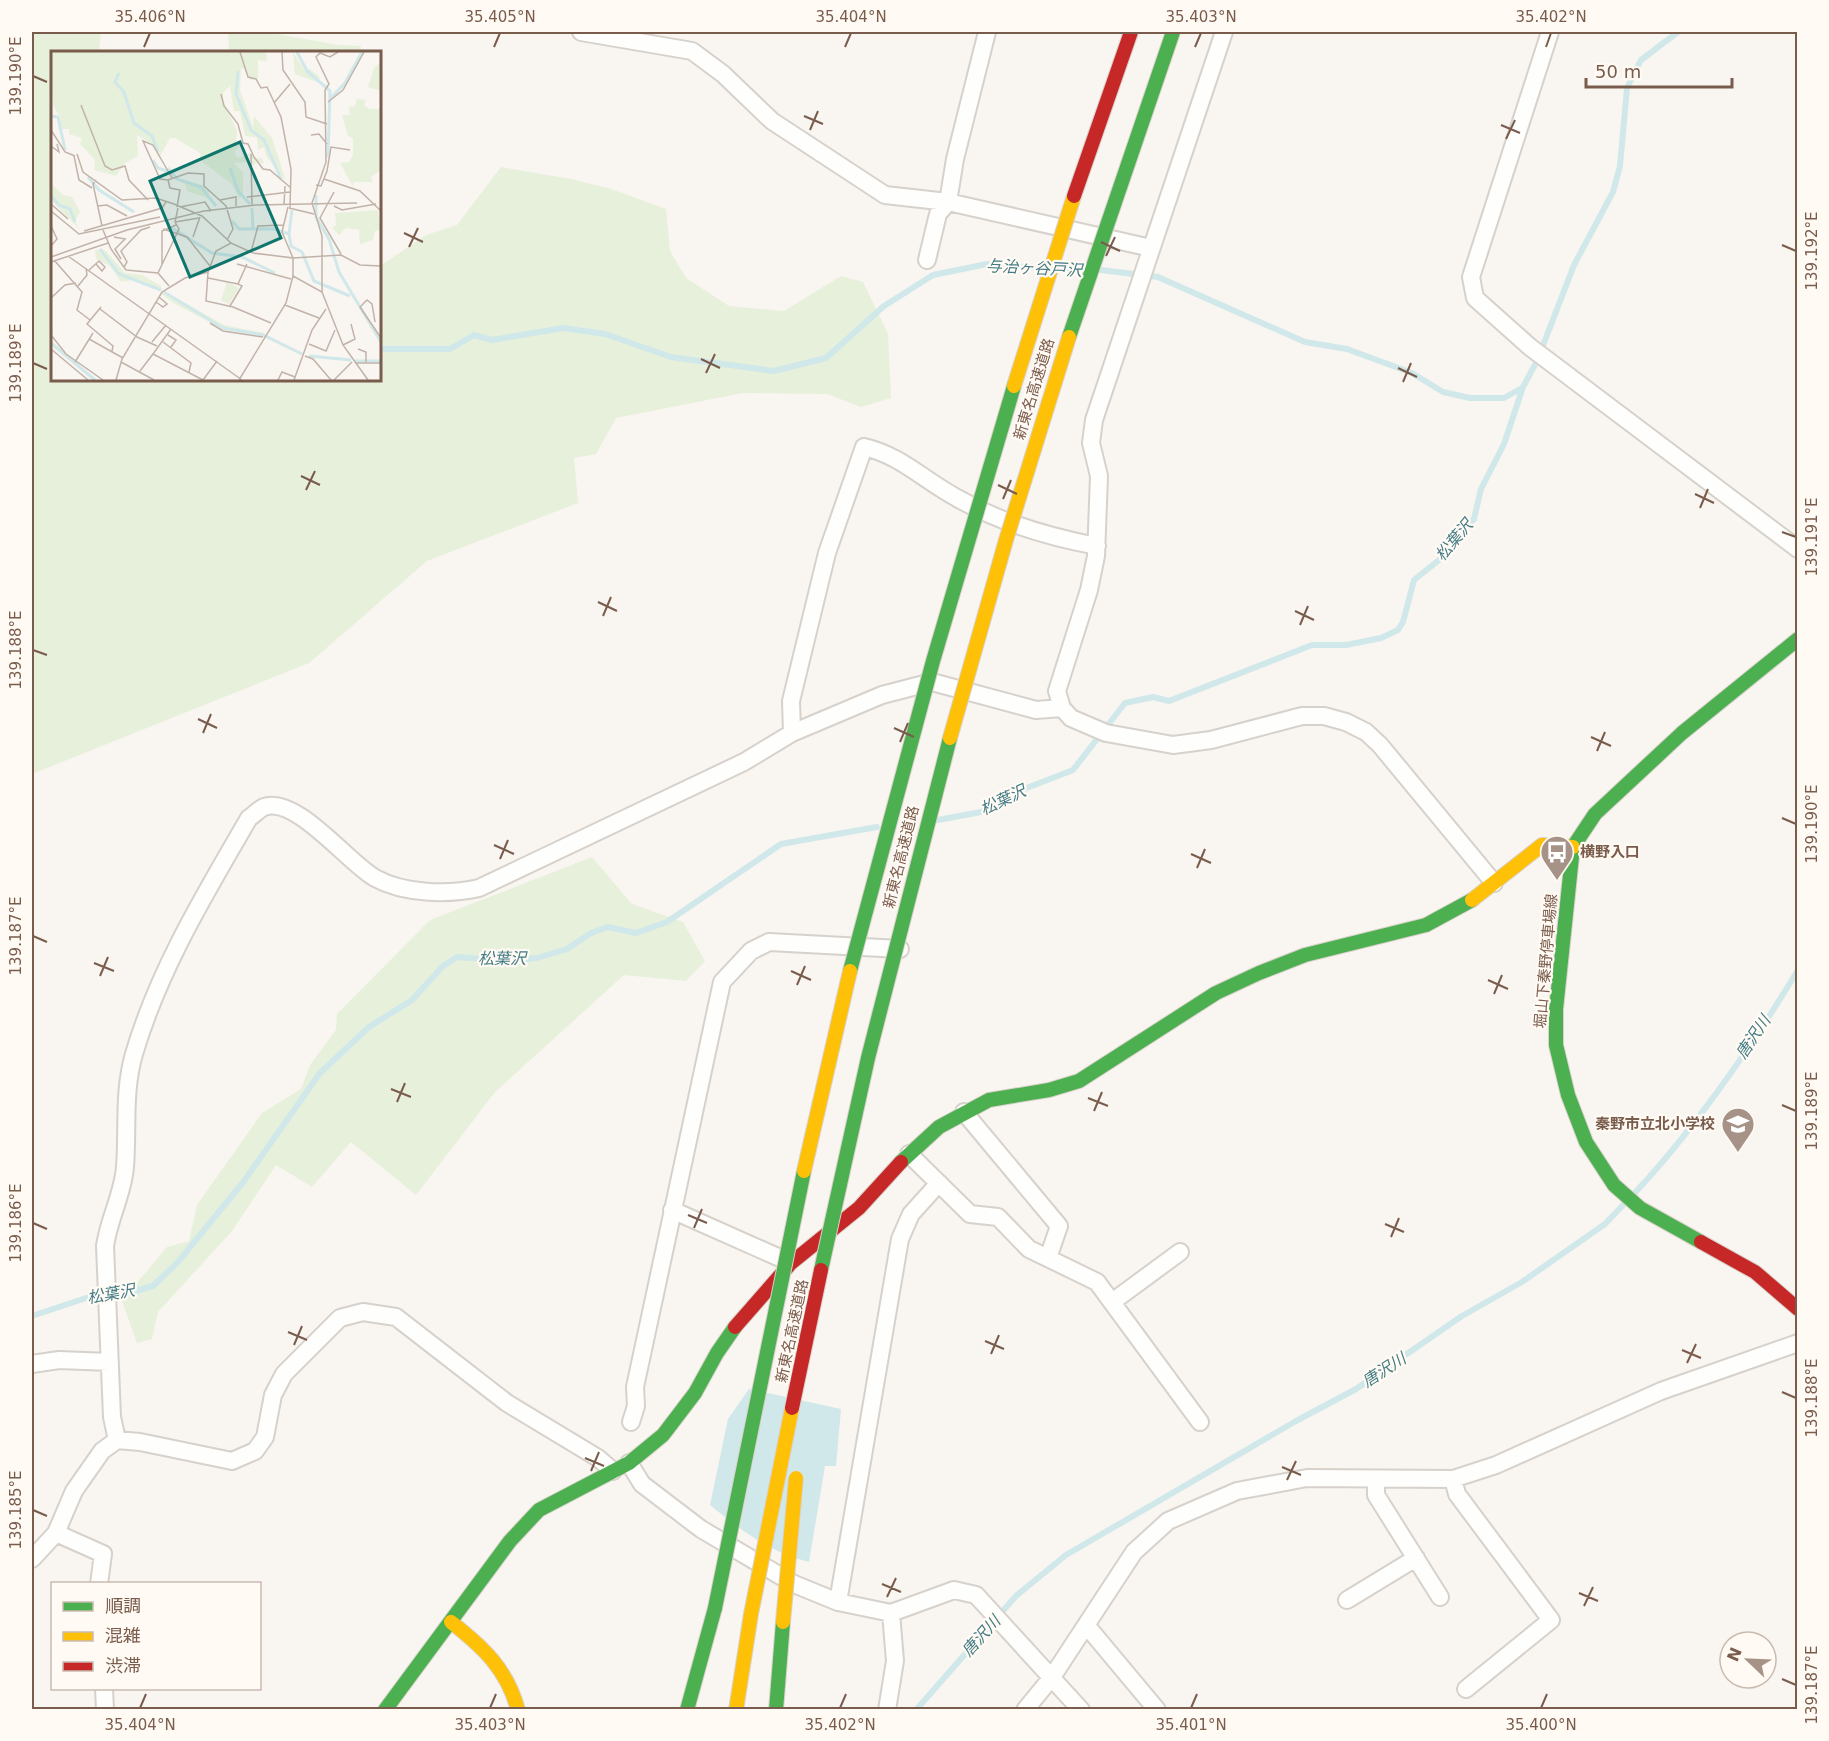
<svg xmlns="http://www.w3.org/2000/svg" width="1829" height="1741" viewBox="0 0 1829 1741" font-family="'DejaVu Sans','Noto Sans JP',sans-serif">
  <style>
    .green { fill: #e7f0db }
    .water { fill: #d0e8ea }
    .lines { fill: none; stroke-linecap: round; stroke-linejoin: round }
    .stream { stroke: #d0e8ea; stroke-width: 6 }
    .street-casing { stroke: #d7d1cb; stroke-width: 20 }
    .fast-casing { stroke: #d9d2cb; stroke-width: 16 }
    .slow-casing { stroke: #d9d2cb; stroke-width: 16 }
    .jam-casing { stroke: #d9d2cb; stroke-width: 16 }
    .street { stroke: #fefefd; stroke-width: 16 }
    .fast { stroke: #4caf50; stroke-width: 14 }
    .slow { stroke: #ffc107; stroke-width: 14 }
    .jam { stroke: #c62828; stroke-width: 14 }
    .fast-bridge-casing { stroke: #dad1cc; stroke-width: 16; stroke-linecap: butt }
    .slow-bridge-casing { stroke: #dad1cc; stroke-width: 16; stroke-linecap: butt }
    .jam-bridge-casing { stroke: #dad1cc; stroke-width: 16; stroke-linecap: butt }
    .fast-bridge { stroke: #4caf50; stroke-width: 14 }
    .slow-bridge { stroke: #ffc107; stroke-width: 14 }
    .jam-bridge { stroke: #c62828; stroke-width: 14 }
    .ticks { fill: none; stroke: #7a5c4d; stroke-width: 2 }
    .labels { text-anchor: middle; dominant-baseline: central; stroke-width: 4.5; stroke-linejoin: round; paint-order: stroke }
    .street-label { font-size: 15px; fill: #7a5c4d; stroke: #fffaf3 }
    .poi-label { font-size: 15px; font-weight: bold; fill: #7a5c4d; stroke: #fffaf3; text-anchor: start }
    .water-label { font-size: 16px; font-style: italic; fill: #437c86; stroke: #fffaf3 }
    .inset-river { fill: none; stroke: #d0e8ea; stroke-width: 3 }
    .inset-road { fill: none; stroke: #c2b3aa; stroke-width: 1.5 }
    .view { fill: #0f766e; fill-opacity: 0.15; stroke: #0f766e; stroke-width: 3 }
    .inset-edge { fill: none; stroke: #7a5c4d; stroke-width: 3 }
    .neatline { fill: none; stroke: #7a5c4d; stroke-width: 2 }
    .ticks-label { font-size: 15px; text-anchor: middle; fill: #7a5c4d }
  </style>
  <rect width="100%" height="100%" fill="#f9f5f0"/>
  <path class="green" d="M32,32H101L99,52H52V380H380V266L426,235L457,225L501,167L571,179L611,189L666,209L670,251L686,278L729,306L784,311L841,276L863,282L888,334L891,398L861,407L827,394L743,393L616,418L596,454L574,458L578,503L427,561L309,663L32,774Z
    M228,32H266L338,45L361,46L360,52H229Z
    M592,857L632,904L683,922L705,961L686,981L624,975L495,1092L416,1195L351,1142L312,1187L276,1165L232,1231L158,1312L152,1339L137,1343L122,1301L167,1247L189,1241L197,1205L262,1113L301,1089L310,1065L336,1030L337,1014L430,920Z"/>
  <path class="water" d="M749,1389L841,1409L836,1466H825L809,1562C766,1550 744,1532 710,1505L728,1419Z"/>
  <g class="lines">
    <path class="stream" d="M1059,268L1082,269
      M1101,270L1158,277L1305,342L1347,349L1412,373L1443,392L1470,398H1504L1522,388
      M380,349H450L474,335L492,340L563,328L605,334L671,357L774,371L826,358L884,306L933,275L987,264L1040,268
      M938,820L981,812L1006,796L1073,770L1125,703L1153,697L1169,701L1312,645H1346L1381,638L1398,630L1403,622L1414,580L1444,556L1474,519L1481,489L1504,444L1523,387L1537,361L1574,265L1613,192L1620,166L1627,88L1641,60L1678,32
      M1632,1196C1696,1128 1750,1049 1798,970
      M32,1316L95,1295L128,1293L153,1286L178,1262L244,1181L320,1073L369,1027L412,1000L442,967L457,957L509,961L537,958L567,949L591,933L608,927L636,933L667,922L781,844L877,827
      M916,1710L1016,1596L1066,1555L1296,1421L1356,1389L1462,1316L1522,1282L1605,1224L1625,1203"/>
    <defs>
      <path id="street" d="M581,32L692,51L723,74L772,121L885,195L948,202L1151,248
        M1224,32L1094,420L1091,443L1099,476L1096,556L1089,590L1057,691L1062,708L1071,718L1106,733L1173,745L1211,740L1302,716H1324L1346,722L1366,732L1380,745L1494,883
        M1550,32L1471,277L1475,298L1530,347L1798,549
        M927,260L938,214L948,202L955,159L987,32
        M792,733L791,701L827,553L864,447C900,455 925,481 957,498C999,522 1049,537 1097,546
        M964,1112L1059,1226L1048,1258
        M909,1154L970,1214L998,1217L1029,1249L1097,1282L1200,1422
        M672,1210L789,1262
        M1112,1302L1180,1252
        M32,1364L59,1360L110,1362
        M631,1422L636,1406L635,1387L722,982L751,951L769,942L900,949
        M117,1440L112,1417L105,1246C109,1218 123,1194 125,1167C128,1129 123,1092 134,1054C159,969 205,894 249,818C254,815 259,809 264,807C296,795 349,864 375,878C404,894 448,895 479,888L744,762L792,733L882,695L932,682L1036,710L1062,708
        M629,1463L642,1484L701,1529L794,1584L838,1602L891,1613L954,1590L976,1595L1081,1710
        M1376,1479V1495L1440,1597
        M1453,1479L1457,1494L1551,1620L1466,1689
        M56,1533L103,1554L99,1584
        M32,1559L56,1533L74,1491L102,1451L117,1440L140,1442L232,1461L255,1451L265,1437L273,1395L284,1374L340,1318L363,1312L396,1317L507,1403L598,1458L613,1471
        M1347,1600L1416,1558
        M838,1602L900,1239L911,1214L939,1183
        M1086,1625L1157,1710
        M104,1688L105,1710
        M887,1710L895,1661L891,1613
        M1025,1710L1052,1677L1134,1552L1168,1521L1237,1491L1307,1478L1453,1479L1496,1465L1661,1391L1798,1343"/>
      <path id="fast" d="M901,1162L939,1127L989,1100L1049,1090L1079,1081L1216,993L1259,973L1305,955L1426,925L1472,900
        M1701,1242L1640,1208L1614,1185L1586,1142L1568,1095L1556,1045V1009L1573,847L1595,814L1682,733L1798,639
        M385,1710L510,1541L539,1510L629,1463L663,1435L695,1393L717,1353L735,1327
        M687,1710L715,1608
        M776,1710L783,1622"/>
      <path id="slow" d="M1472,900L1542,845L1573,847
        M451,1622C483,1647 507,1669 518,1710
        M736,1710L751,1614"/>
      <path id="jam" d="M1701,1242L1755,1272L1798,1309
        M735,1327L791,1263L859,1208L901,1162"/>
    </defs>
    <use href="#street" class="street-casing"/>
    <use href="#fast" class="fast-casing"/>
    <use href="#slow" class="slow-casing"/>
    <use href="#jam" class="jam-casing"/>
    <use href="#street" class="street"/>
    <use href="#fast" class="fast"/>
    <use href="#slow" class="slow"/>
    <use href="#jam" class="jam"/>
    <defs>
      <path id="fast-bridge" d="M1069,337L1173,32
        M850,971L933,661L1014,386
        M821,1270L868,1058L950,738
        M715,1608L804,1171"/>
      <path id="slow-bridge" d="M1014,386L1074,196
        M950,738L1006,540L1069,337
        M804,1171L850,971
        M751,1614L792,1408
        M783,1622L796,1478"/>
      <path id="jam-bridge" d="M1074,196L1131,32
        M792,1408L821,1270"/>
    </defs>
    <use href="#fast-bridge" class="fast-bridge-casing"/>
    <use href="#slow-bridge" class="slow-bridge-casing"/>
    <use href="#jam-bridge" class="jam-bridge-casing"/>
    <use href="#fast-bridge" class="fast-bridge"/>
    <use href="#slow-bridge" class="slow-bridge"/>
    <use href="#jam-bridge" class="jam-bridge"/>
  </g>
  <path class="ticks" d="M144,47L150,33M494,47L500,33M845,47L851,33M1195,47L1201,33M1546,47L1551,33M33,76L47,82M804,116L823,124M1501,125L1520,133M810,130L818,111M1506,139L1515,120M404,233L423,242M1101,242L1120,251M1782,245L1796,251M409,247L418,228M1106,256L1115,237M701,359L720,368M33,363L47,369M1398,368L1417,377M706,373L715,354M1403,382L1411,363M301,476L320,485M998,485L1017,494M306,490L315,471M1695,494L1714,503M1003,499L1011,480M1700,508L1708,489M1782,532L1796,537M598,602L617,611M1295,611L1314,620M603,616L611,597M1300,625L1308,606M33,650L47,655M198,719L217,728M894,728L914,737M203,733L211,714M1591,737L1611,746M900,742L908,723M1597,751L1605,732M1782,818L1796,824M494,845L514,854M1191,854L1211,863M500,859L508,840M1197,868L1205,849M33,936L47,942M94,963L114,971M791,971L811,980M100,976L108,957M1488,980L1508,989M797,985L805,966M1494,994L1502,975M391,1089L411,1097M1088,1098L1108,1106M397,1102L405,1083M1782,1105L1796,1111M1094,1111L1102,1092M688,1215L707,1223M33,1223L47,1229M1385,1224L1404,1232M694,1228L702,1209M1391,1237L1399,1218M288,1332L307,1340M985,1341L1004,1349M294,1345L302,1326M1682,1350L1701,1358M991,1354L999,1335M1687,1363L1696,1344M1782,1392L1796,1398M585,1458L604,1466M1282,1467L1301,1475M591,1471L599,1452M1287,1480L1296,1461M33,1510L47,1516M882,1584L901,1592M1579,1593L1598,1601M887,1597L896,1578M1584,1606L1593,1587M1782,1679L1796,1685M140,1708L146,1694M490,1708L496,1694M840,1708L846,1694M1191,1708L1197,1694M1541,1708L1547,1694"/>
  <defs>
    <symbol id="bus-pin" viewBox="-11 -11 22 30"><path d="M0 17L-7.5 6A9.5 9.5 0 1 1 7.5 6Z" fill="#a69286" stroke="#fffaf3"/><path d="M-5-6H5V4H4V6H2V4H-2V6H-4V4H-5ZM-3.5-4V0h7V-4ZM-3.5 1.2v1.5H-2V1.2ZM2 1.2v1.5H3.5V1.2Z" fill="#fff"/></symbol>
    <symbol id="school-pin" viewBox="-11 -11 22 30"><path d="M0 17L-7.5 6A9.5 9.5 0 1 1 7.5 6Z" fill="#a69286" stroke="#fffaf3"/><path d="M0-5L7-2L0 1L-7-2ZM-4 1L0 2.5L4 1V4Q0 6-4 4Z" fill="#fff"/></symbol>
  </defs>
  <g fill-rule="evenodd">
    <use href="#bus-pin" x="1538" y="833" width="38" height="52"/>
    <use href="#school-pin" x="1719" y="1105" width="38" height="52"/>
  </g>
  <g class="labels">
    <g class="street-label">
      <text transform="translate(1034 389) rotate(-73)">新東名高速道路</text>
      <text transform="translate(901 857) rotate(-76)">新東名高速道路</text>
      <text transform="translate(1546 961) rotate(-85)">堀山下秦野停車場線</text>
      <text transform="translate(792 1331) rotate(-78)">新東名高速道路</text>
    </g>
    <g class="poi-label">
      <text x="1580" y="852">横野入口</text>
      <text x="1715" y="1124" text-anchor="end">秦野市立北小学校</text>
    </g>
    <g class="water-label">
      <text transform="translate(1034 268) rotate(3)">与治ヶ谷戸沢</text>
      <text transform="translate(1454 540) rotate(-50)">松葉沢</text>
      <text transform="translate(1003 800) rotate(-25)">松葉沢</text>
      <text x="502" y="958">松葉沢</text>
      <text transform="translate(1753 1037) rotate(-56)">唐沢川</text>
      <text transform="translate(111 1294) rotate(-10)">松葉沢</text>
      <text transform="translate(1384 1370) rotate(-33)">唐沢川</text>
      <text transform="translate(981 1636) rotate(-48)">唐沢川</text>
    </g>
  </g>
  <g transform="translate(51 51)">
    <rect width="330" height="330" fill="#f9f5f0"/>
    <path d="M0,1H215L216,10L207,9V27L199,29L193,17L190,18L189,39L202,76L203,65L221,87L235,130L215,105L213,96L207,99L206,86L194,85L189,60H183L179,35L172,42V49L186,80L185,92L191,95L184,99L185,105L188,107L199,101L203,107H211L213,113L205,111L201,117L197,104L195,111L183,112L192,121V145L188,147L181,133L150,110L149,102L124,87H119L108,107L101,93L86,84L87,105L74,112L65,125L43,119L44,109L29,93L31,87L18,83V78H9V66L2,54ZM242,1L254,20L258,18L268,25L269,32L244,23ZM330,11V40L317,36L323,17ZM306,48L315,49L313,54L318,58H327L330,55V119L320,126L322,131H303L302,135L289,112L298,111L302,104V87L297,85L291,64H299L298,56L304,55ZM124,127L151,134L158,141L156,147L136,140L134,132ZM0,133L12,144L21,146L29,161L24,170L29,179L0,149ZM327,159L330,179L324,180L322,189L309,193L308,179L295,177L288,184L281,177L285,174L284,162ZM54,199L74,222L91,224L110,235V240L82,229L70,231L59,215L45,208L44,199ZM176,231L188,237L178,253L170,249ZM113,240L173,274L213,282L212,285L172,278L124,253L110,243Z" fill="#e7f0db"/>
    <path class="inset-river" d="M246,1L256,20L279,40L277,106M187,20L185,43L200,79L213,89L230,128M68,22L64,31L73,41L83,72L101,85L107,101M280,47L294,32L311,1M0,65L7,66L14,99M102,109L107,117L116,120M117,117L126,128L150,136L165,155M179,117L187,140L199,153M37,126L48,139L83,161M265,144V166L278,188L288,221L330,291M0,145L8,154L19,158L24,171M201,157L202,179M181,170L188,178H223L238,183L241,159M121,177L161,202L191,206L224,222M238,183L240,195L251,201L263,230L299,245M49,198L68,223L110,239M113,241L172,277L212,284L251,303M0,292L44,329M258,305L300,309M304,310H330"/>
    <path class="inset-road" d="M189,1L197,26L205,28L210,37L216,36L230,66L240,118L239,157M231,1L232,19L254,51L255,66L276,73M170,43L173,55L187,73L192,92L197,93L203,106L212,118L219,119L240,137M277,51L292,39L313,1M223,52L239,33M30,54L54,115L61,119L74,115L78,129L97,149M0,79L14,101L24,105M260,84L268,83L276,93M0,95L8,101L6,93M26,103L32,121L71,149L105,147L123,153L151,165L180,192M200,103L201,154M23,105L28,129L41,137M121,127L102,94L92,90L109,128L117,129L137,122L153,123V135L175,155L182,178L176,189M273,128L309,140L330,160M45,129L42,133L51,175M117,129L119,137L129,139L126,156M265,134L270,135L276,120L280,96L299,99M283,141L269,167L290,203M196,146L239,141M169,149L185,146V155M0,153L17,168M233,154L234,135M46,155L56,154L76,165M283,155L291,159L325,153M129,156L154,151L160,160M237,156L231,181L242,207L290,204L309,214L330,215M238,157L263,163M0,160L28,183L109,166M124,171L148,167M0,175L6,188L0,195M112,178L136,186L159,215M52,179L60,198L75,219L107,222L118,235M33,180L111,157L115,151M63,186L74,188L64,198L70,208M142,186L149,166M200,201L207,175L233,174M17,205L191,329M0,206L76,179L153,160L205,154L306,152M3,209L31,241L26,259L39,269M0,211L57,192M111,213V180L125,174M186,213L240,228M73,216L76,211L70,200L90,179L99,176M38,219L48,210L54,216L51,220L45,213M157,221L155,250L182,256L220,272M107,222L128,178L124,171L127,157M157,227L187,233M27,235L36,224L35,217M271,241V185L261,152L275,111L274,39L278,33L265,6L269,2L279,6L287,1M0,247L14,234L25,232M105,251L112,256L116,253L108,246M234,254L268,267M179,255L191,235L187,233L196,213M50,256L36,273L62,295L61,300M49,258L86,286L106,295M324,271L321,253L316,249L309,256L330,287M159,272L172,280L212,286M120,278L102,303L152,329M0,284L15,303L52,329M117,284L125,289L120,296M38,288L72,307M101,291L115,274M112,291L140,312L138,321M258,293L275,300L284,279M292,294L304,288L300,273M0,298L37,329M307,298L315,301V311M254,305L262,308L280,329M24,311L42,282M70,311L103,329M304,312H330M89,320L102,303M65,329L71,308L111,241L134,227L157,221L165,200L180,192L202,202L242,207V225L271,241L292,294L317,329M152,329L166,310M188,329L235,252L242,225M227,329L231,321L244,326M243,329L261,279L275,258M283,329L301,311"/>
    <path class="view" d="M189,91L230,187L139,226L99,130Z"/>
    <rect width="330" height="330" class="inset-edge"/>
  </g>
  <rect width="1829" height="1741" fill="none" stroke="#fffaf3" stroke-width="66"/>
  <rect x="51" y="1582" width="210" height="108" fill="#fffaf3" stroke="#cabbb1" stroke-width="1.5"/>
  <rect x="63" y="1602" width="30" height="9" fill="#4caf50" stroke="#cabbb1" stroke-width="1.5"/>
  <text x="105" y="1612" font-size="18" fill="#7a5c4d">順調</text>
  <rect x="63" y="1632" width="30" height="9" fill="#ffc107" stroke="#cabbb1" stroke-width="1.5"/>
  <text x="105" y="1642" font-size="18" fill="#7a5c4d">混雑</text>
  <rect x="63" y="1662" width="30" height="9" fill="#c62828" stroke="#cabbb1" stroke-width="1.5"/>
  <text x="105" y="1672" font-size="18" fill="#7a5c4d">渋滞</text>
  <g transform="translate(1748 1660) rotate(293)"><circle r="28" fill="#fffaf3" stroke="#cabbb1" stroke-width="1.5"/>
  <path d="M0-4.5L10 22L0 15L-10 22Z" fill="#a69286"/>
  <text y="-9" font-size="16" font-weight="bold" text-anchor="middle" fill="#7a5c4d">N</text>
  </g>
  <path d="M1586 78v9h146v-9" fill="none" stroke="#7a5c4d" stroke-width="3"/>
  <text x="1595" y="78" font-size="18" fill="#7a5c4d" stroke="#fffaf3" stroke-width="4.5" paint-order="stroke">50 m</text>
  <rect x="33" y="33" width="1763" height="1675" class="neatline"/>
  <g class="ticks-label">
    <text x="150" y="22">35.406°N</text>
    <text x="500" y="22">35.405°N</text>
    <text x="851" y="22">35.404°N</text>
    <text x="1201" y="22">35.403°N</text>
    <text x="1551" y="22">35.402°N</text>
    <text transform="translate(16 76) rotate(-90)" y="5">139.190°E</text>
    <text transform="translate(1812 251) rotate(-90)" y="5">139.192°E</text>
    <text transform="translate(16 363) rotate(-90)" y="5">139.189°E</text>
    <text transform="translate(1812 537) rotate(-90)" y="5">139.191°E</text>
    <text transform="translate(16 650) rotate(-90)" y="5">139.188°E</text>
    <text transform="translate(1812 824) rotate(-90)" y="5">139.190°E</text>
    <text transform="translate(16 936) rotate(-90)" y="5">139.187°E</text>
    <text transform="translate(1812 1111) rotate(-90)" y="5">139.189°E</text>
    <text transform="translate(16 1223) rotate(-90)" y="5">139.186°E</text>
    <text transform="translate(1812 1398) rotate(-90)" y="5">139.188°E</text>
    <text transform="translate(16 1510) rotate(-90)" y="5">139.185°E</text>
    <text transform="translate(1812 1685) rotate(-90)" y="5">139.187°E</text>
    <text x="140" y="1730">35.404°N</text>
    <text x="490" y="1730">35.403°N</text>
    <text x="840" y="1730">35.402°N</text>
    <text x="1191" y="1730">35.401°N</text>
    <text x="1541" y="1730">35.400°N</text>
  </g>
</svg>
